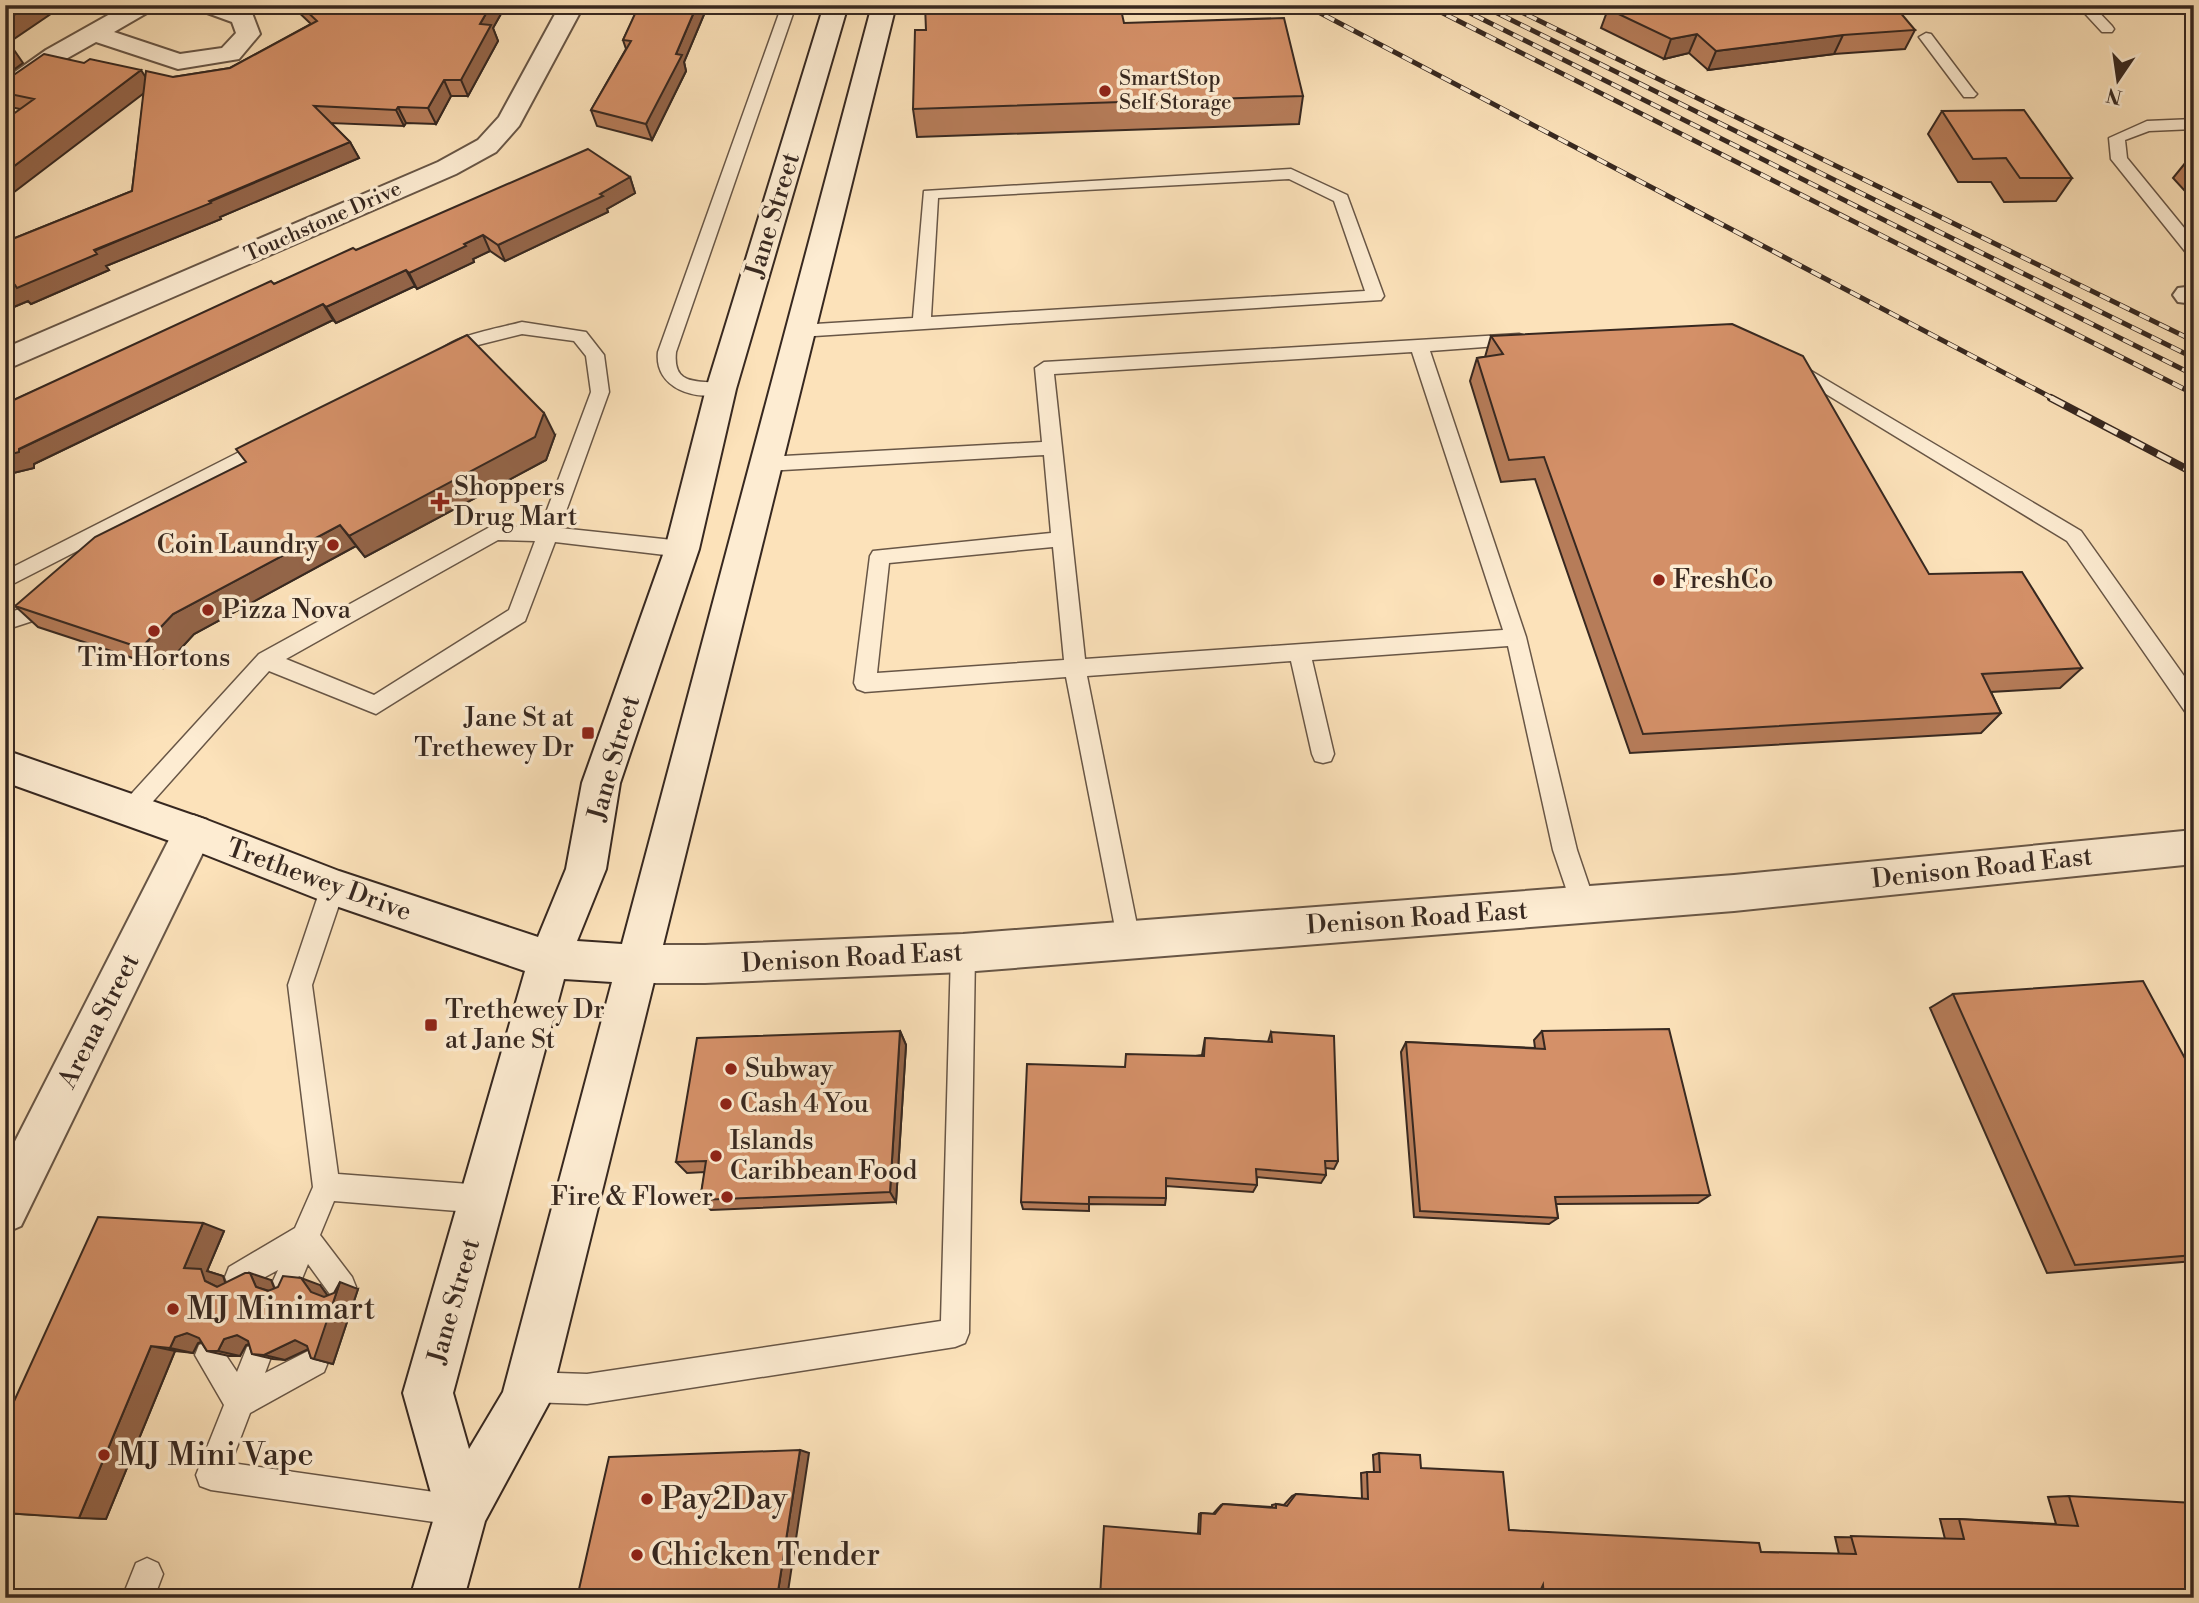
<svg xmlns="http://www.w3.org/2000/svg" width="2199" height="1603" viewBox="0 0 2199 1603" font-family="'Libre Bodoni',serif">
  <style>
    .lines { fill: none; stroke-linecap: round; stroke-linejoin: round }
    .service-casing { stroke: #685646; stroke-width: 3 }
    .minor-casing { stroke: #685646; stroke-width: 4 }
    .tertiary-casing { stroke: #685646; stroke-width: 4 }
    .secondary-casing { stroke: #372820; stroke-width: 4 }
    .service { fill: #fdecd2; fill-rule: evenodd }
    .minor { fill: #fdecd2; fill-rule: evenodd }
    .tertiary { fill: #fdecd2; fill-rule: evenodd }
    .secondary { fill: #fdecd2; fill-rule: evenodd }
    .rail-far1-casing { stroke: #372820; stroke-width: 5 }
    .rail-casing { stroke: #372820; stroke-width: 8 }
    .rail-far1 { stroke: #fdecd2; stroke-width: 3.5; stroke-dasharray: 11; stroke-linecap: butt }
    .rail { stroke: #fdecd2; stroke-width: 5; stroke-dasharray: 15; stroke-linecap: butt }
    .wall { fill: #b67c59; stroke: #372820; stroke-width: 2 }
    .shaded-wall { fill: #946549; stroke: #372820; stroke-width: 2 }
    .building { fill: #d49068; stroke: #372820; stroke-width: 2 }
    .poi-dot { fill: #8f2418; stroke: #fdecd2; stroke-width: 2.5 }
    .labels { text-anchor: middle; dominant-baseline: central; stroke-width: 7; stroke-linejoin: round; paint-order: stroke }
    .far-poi-label { font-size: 21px; fill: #372820; stroke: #fdecd2; text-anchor: start }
    .far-street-label { font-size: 21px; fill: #372820; stroke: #fdecd2 }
    .street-label { font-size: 26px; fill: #372820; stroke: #fdecd2 }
    .poi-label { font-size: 26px; fill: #372820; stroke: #fdecd2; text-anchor: start }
    .near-poi-label { font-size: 32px; fill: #372820; stroke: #fdecd2; text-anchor: start }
  </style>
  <rect width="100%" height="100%" fill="#fce2ba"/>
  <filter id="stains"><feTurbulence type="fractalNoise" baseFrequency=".00286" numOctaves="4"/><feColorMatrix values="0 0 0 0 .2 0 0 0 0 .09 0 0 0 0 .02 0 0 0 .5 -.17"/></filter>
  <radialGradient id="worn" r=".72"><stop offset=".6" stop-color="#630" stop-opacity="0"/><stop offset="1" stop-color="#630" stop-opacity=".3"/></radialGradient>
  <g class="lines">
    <defs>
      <path id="service" d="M782,5H796L676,352C672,390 703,378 727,385L730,389L727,393C697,402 654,389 658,352Z
        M2077,5H2092L2112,26L2114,29L2112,32H2102Z
        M1926,33L1931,34L1974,91L1977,94L1974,97H1964L1919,37Z
        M2194,119V129L2149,131L2125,140L2127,158L2194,240V256L2188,255L2111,159L2109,138L2147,121Z
        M1291,169L1347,195L1384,296L1381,300L799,337L790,331L799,325L913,318L924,191ZM1289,179L1334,201L1365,291L931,317L938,198Z
        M522,322L586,332L604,355L609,392L560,528L682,541L689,544L692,549L689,554L682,557L555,542L525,621L376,714L269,671L139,817L131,820L123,817L120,810L123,803L259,654L488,528L541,526L591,392L586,356L574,341L522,334L478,345L446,360L437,354C451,335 500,328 522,322ZM498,540L535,541L509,610L374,695L286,659Z
        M1519,334L1525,336L1528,340L1525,344L1430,351L1526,637L1577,850L1596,906L1592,914L1584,917L1576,914L1572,906L1553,850L1508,646L1312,660L1334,754L1331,761L1323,763L1315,761L1312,754L1291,661L1087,676L1140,940L1137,948L1128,951L1119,948L1066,677L865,692L857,689L854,683L870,556L873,551L1051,533L1044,455L766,471L759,469L756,464L759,459L766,457L1042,442L1035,368L1044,362ZM1412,352L1503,630L1085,659L1054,374ZM1053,547L1064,660L877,673L889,563Z
        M1791,359L2081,531L2194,690V716L2186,713L2067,541L1785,369L1782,365Z
        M269,437L276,439L278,444L276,449L5,588V571Z
        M52,594L59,596L62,602L51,615L5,630V614L37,603Z
        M333,876L341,880L345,887L312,985L338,1174L482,1185L492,1189L496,1199L492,1209L482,1213L334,1201L320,1235L352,1277L356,1287L352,1297L342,1301L332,1297L308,1264L297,1291L287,1295L277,1291L273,1281L278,1270L239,1291L229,1287L225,1277L229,1267L295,1228L313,1187L288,985L321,887L325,880Z
        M963,942L972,945L975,953L969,1333L965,1343L955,1347L587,1404L528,1402L518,1397L513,1387L518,1377L528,1372L587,1374L941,1321L951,953L954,945Z
        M209,1341L219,1345L237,1372L247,1347L257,1343L267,1347L271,1357L265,1373L314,1348L324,1352L328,1362L324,1372L250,1413L231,1463L462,1496L473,1500L477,1511L473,1522L462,1526L211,1490L200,1486L196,1475L224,1405L195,1355L199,1345Z
        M147,1558L158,1563L163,1574L154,1598H122L136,1563Z"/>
      <path id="minor" d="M126,5H156L152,10L114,32L180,54L222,48L236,33L232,22L199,10L195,5H230L252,13L260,34L239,59L178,69L96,42L64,60L14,96L5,99V79L46,50Z
        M560,5H584L519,126L496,152L456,174L5,370V348L438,162L478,140L499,117Z
        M2194,286V304L2178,302L2173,295L2178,288Z
        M193,815L207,820L213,832L21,1226L5,1233V1161L179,820Z"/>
      <path id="tertiary" d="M2194,830V864L1734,911L963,972L705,983H639L624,978L618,964L624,950L639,945H705L963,934L1734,875Z"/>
      <path id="secondary" d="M824,5H848L736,389L699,549L620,783L606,869L577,941L622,944L872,5H896L550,1401L485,1521L464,1598H410L436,1511L403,1393L525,971L333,905L181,845L5,782V750L207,820L339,871L538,937L566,869L582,783L665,549L706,389ZM564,979L612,982L503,1392L469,1449L453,1393Z"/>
    </defs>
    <use href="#service" class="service-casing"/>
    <use href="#minor" class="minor-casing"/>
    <use href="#tertiary" class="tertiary-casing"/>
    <use href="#secondary" class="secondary-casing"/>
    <use href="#service" class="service"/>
    <use href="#minor" class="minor"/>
    <use href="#tertiary" class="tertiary"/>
    <use href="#secondary" class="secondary"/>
    <defs>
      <path id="rail-far1" d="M1305,5L2054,399
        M1427,5L2194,394
        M1454,5L2194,375
        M1481,5L2194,358
        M1507,5L2194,341"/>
      <path id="rail" d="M2051,398L2194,473"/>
    </defs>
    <use href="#rail-far1" class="rail-far1-casing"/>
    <use href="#rail" class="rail-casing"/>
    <use href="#rail-far1" class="rail-far1"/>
    <use href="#rail" class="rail"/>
  </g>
  <path class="wall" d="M291,5H506L493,28L498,41L468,96H451L436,124L406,123L404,126L331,123L350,142L359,158L220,217L221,219L106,266L109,270L31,304L28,301L9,309L5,305V242L132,191L144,93L20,109L5,106V81L173,77L230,68L311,24Z
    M637,5H708L684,62L686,71L652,140L597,126L591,110L626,49L623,40L638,9Z
    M1608,9L1915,30L1905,49L1834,54L1708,70L1689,53L1664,59L1601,28Z
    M1124,23L1303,96L1299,124L917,137L913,109Z
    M1942,111L2072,178L2056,201L2004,202L1991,182H1958L1928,134Z
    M2194,161V201L2173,178L2186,162Z
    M630,177L635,193L607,209L608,212L505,261L490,251L473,259L474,262L417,289L415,286L336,323L333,320L34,464V468L5,475V404L274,284L356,250Z
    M1491,336L1929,574L2082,668L2060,688L1991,692L2001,713L1981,733L1630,753L1535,479L1501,482L1470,381L1477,358L1485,357Z
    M555,435L546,460L365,557L356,546L194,634L163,668L38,627L15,606Z
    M1953,994L2194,1075V1261L2047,1273L1930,1008Z
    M900,1031L906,1045L896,1202L711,1210L700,1200L705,1172L687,1173L676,1162Z
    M1542,1031L1710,1195L1698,1203L1556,1204L1558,1218L1549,1224L1414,1217L1401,1052L1406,1042L1535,1048L1534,1040Z
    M1271,1032L1338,1161L1334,1169L1325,1168L1326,1175L1321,1183L1257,1177V1185L1253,1192L1166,1186V1198L1165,1205L1089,1204V1211L1023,1209L1021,1202L1125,1067L1202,1055L1205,1038L1268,1042Z
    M224,1231L207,1271L223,1276L225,1283L271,1280L274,1288L320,1285L328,1296L358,1289L333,1364L311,1358L308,1349L285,1360L273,1359L252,1354L249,1344L246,1345L240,1356H229L207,1351L201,1342L198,1343L193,1353L175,1351L106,1519L5,1513Z
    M1379,1453L1421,1468L1509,1530L1761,1552L1839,1554L1835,1537L1945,1539L1940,1519H1959L2056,1524L2048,1497L2069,1496L2194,1598H1100L1198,1533L1199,1514L1201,1513L1213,1514L1221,1505L1223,1504L1272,1507V1505L1276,1504L1284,1505L1292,1496L1296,1494L1362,1499L1361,1473L1367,1472H1374L1373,1455Z"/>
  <path class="shaded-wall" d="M29,5H64L5,45V21Z
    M491,5H506L493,28L498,41L468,96L461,80L480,24Z
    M697,5H708L684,62L686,71L652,140L646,124Z
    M1697,34L1689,53L1664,59L1671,39Z
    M1843,35L1834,54L1708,70L1716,51Z
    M12,47L23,63L5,76V51Z
    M141,70L152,87L5,199V173Z
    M444,80L451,96L436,124L428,108Z
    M398,107L406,123L404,126L396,110Z
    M350,142L359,158L220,217L221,219L106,266L109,270L31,304L28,301L9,309L5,305V289Z
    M630,177L635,193L607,209L608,212L505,261L498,245L600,194Z
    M483,235L490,251L473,259L474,262L417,289L409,273L464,244Z
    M406,270L415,286L336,323L326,307Z
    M323,304L333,320L34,464V468L5,475V456Z
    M544,413L555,435L546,460L365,557L349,536Z
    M340,525L356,546L194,634L163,668L141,648L173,614Z
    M900,1031L906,1045L896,1202L890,1192Z
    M203,1223L224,1231L207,1271L223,1276L227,1288L217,1287L205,1281L184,1268Z
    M250,1273L271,1280L276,1293L256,1287Z
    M301,1278L320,1285L330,1299L334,1300L340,1282L358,1289L333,1364L314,1359L311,1292Z
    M187,1333L210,1339L198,1343L193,1353L170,1348L175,1337Z
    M237,1335L258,1341L246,1345L240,1356L218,1351L224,1339Z
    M295,1340L315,1346L285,1360L264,1355Z
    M151,1346L175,1351L106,1519L79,1518Z
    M800,1450L809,1453L787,1598H777Z"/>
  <path class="building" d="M5,5H29L5,21Z
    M300,5H491L480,24L491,25L461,80H444L428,108L398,107L396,110L314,106L350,142L209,201L211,203L94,250L97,254L17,288L15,285L5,289V242L132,191L146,71L173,77L230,68L317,21Z
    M639,5H697L676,54L682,55L646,124L591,110L631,41L623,40Z
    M925,5H1120L1124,23L1284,18L1303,96L913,109L915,30H926Z
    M1624,5H1894L1915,30L1843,35L1716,51L1697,34L1671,39L1608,9Z
    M5,45L12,47L5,51Z
    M44,54L84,63L90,59L141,70L5,173V120L34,99L5,93V81Z
    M2024,110L2072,178H2020L2006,158L1973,159L1942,111Z
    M588,149L630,177L600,194L603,196L498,245L483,235L464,244L466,246L409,273L406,270L326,307L323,304L19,449V452L5,456V404L271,281L274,284L353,248L356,250Z
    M2194,161V171L2186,162Z
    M1732,324L1803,356L1929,574L2022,572L2082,668L1982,674L2001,713L1643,734L1544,457L1509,460L1477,358L1503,354L1491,336Z
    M467,335L544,413L535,437L349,536L340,525L173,614L141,648L15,606L95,537L246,462L236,449Z
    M2143,981L2194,1075V1255L2075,1265L1953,994Z
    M1669,1029L1710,1195L1555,1197L1558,1218L1420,1211L1406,1042L1545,1049L1542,1031Z
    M900,1031L890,1192L700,1200L706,1161L676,1162L697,1038Z
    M1271,1032L1334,1036L1338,1161H1325L1326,1175L1256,1169L1257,1185L1166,1178V1198L1089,1197V1204L1021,1202L1027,1064L1125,1067L1126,1054L1204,1056L1205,1038L1272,1042Z
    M98,1217L203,1223L184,1268L201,1269L205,1281L217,1287L245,1273H250L256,1287L268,1291L278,1287L283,1276L301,1278L311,1292L324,1297L334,1293L340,1282L314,1359L311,1358L307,1346L295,1340L264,1355L252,1354L248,1341L237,1335L224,1339L218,1351H207L199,1338L187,1333L175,1337L170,1348L151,1346L79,1518L5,1513V1421Z
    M800,1450L777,1598H577L609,1457Z
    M1379,1453L1420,1455L1421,1468L1503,1472L1509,1530L1759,1543L1761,1552L1856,1554L1851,1536L1964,1539L1959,1519L2078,1526L2069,1496L2194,1503V1598H1544L1543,1585L1537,1598H1100L1104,1526L1200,1534L1201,1513L1215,1514L1223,1504L1276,1508V1504L1287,1506L1296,1494L1368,1499L1367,1472H1380Z"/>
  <g class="poi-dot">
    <circle cx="1105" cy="91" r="7"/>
    <path d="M436.5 491.5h7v7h7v7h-7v7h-7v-7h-7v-7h7z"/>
    <circle cx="333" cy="545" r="7"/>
    <circle cx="1659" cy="580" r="7"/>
    <circle cx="208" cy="610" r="7"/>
    <circle cx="154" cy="631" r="7"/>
    <rect x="581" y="726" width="14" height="14" rx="3.5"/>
    <rect x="424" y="1018" width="14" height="14" rx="3.5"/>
    <circle cx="731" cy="1069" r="7"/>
    <circle cx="726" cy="1104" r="7"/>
    <circle cx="716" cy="1156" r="7"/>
    <circle cx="727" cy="1197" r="7"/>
    <circle cx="173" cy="1309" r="7"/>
    <circle cx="104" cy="1455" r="7"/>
    <circle cx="647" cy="1499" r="7"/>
    <circle cx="637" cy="1555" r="7"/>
  </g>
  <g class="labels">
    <g class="far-poi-label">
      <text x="1119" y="79">SmartStop<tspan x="1119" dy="24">Self Storage</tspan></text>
    </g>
    <g class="far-street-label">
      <text transform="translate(323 222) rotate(-24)">Touchstone Drive</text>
    </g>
    <g class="street-label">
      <text transform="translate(773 215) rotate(-73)">Jane Street</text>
      <text transform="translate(614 758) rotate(-74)">Jane Street</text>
      <text transform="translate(1982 868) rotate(-6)">Denison Road East</text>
      <text transform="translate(319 880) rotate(20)">Trethewey Drive</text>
      <text transform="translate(1417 918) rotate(-4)">Denison Road East</text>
      <text transform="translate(852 958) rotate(-3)">Denison Road East</text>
      <text transform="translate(99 1021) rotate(-63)">Arena Street</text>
      <text transform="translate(454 1301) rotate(-74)">Jane Street</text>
    </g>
    <g class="poi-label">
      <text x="454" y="487">Shoppers<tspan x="454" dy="30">Drug Mart</tspan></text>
      <text x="319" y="545" text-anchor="end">Coin Laundry</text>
      <text x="1673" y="580">FreshCo</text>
      <text x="222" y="610">Pizza Nova</text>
      <text x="154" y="658" text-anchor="middle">Tim Hortons</text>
      <text x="574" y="718" text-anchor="end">Jane St at<tspan x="574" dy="30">Trethewey Dr</tspan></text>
      <text x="445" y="1010">Trethewey Dr<tspan x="445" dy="30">at Jane St</tspan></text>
      <text x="745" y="1069">Subway</text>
      <text x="740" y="1104">Cash 4 You</text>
      <text x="730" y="1141">Islands<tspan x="730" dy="30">Caribbean Food</tspan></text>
      <text x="713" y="1197" text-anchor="end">Fire &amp; Flower</text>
    </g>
    <g class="near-poi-label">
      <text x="187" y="1309">MJ Minimart</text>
      <text x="118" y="1455">MJ Mini Vape</text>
      <text x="661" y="1499">Pay2Day</text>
      <text x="651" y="1555">Chicken Tender</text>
    </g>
  </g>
  <rect width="2199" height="1603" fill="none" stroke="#fce2ba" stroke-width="28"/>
  <rect x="7" y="7" width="2185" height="1589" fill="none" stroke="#372820" stroke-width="3.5"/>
  <rect x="14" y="14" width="2171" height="1575" fill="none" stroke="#372820" stroke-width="2"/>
  <g transform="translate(2118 80) rotate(193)" stroke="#fdecd2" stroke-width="5" paint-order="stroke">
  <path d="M0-5L12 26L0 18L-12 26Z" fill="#372820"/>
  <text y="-10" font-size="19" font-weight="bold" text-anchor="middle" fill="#372820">N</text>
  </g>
  <rect width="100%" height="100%" filter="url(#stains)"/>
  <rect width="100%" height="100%" fill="url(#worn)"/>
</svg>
